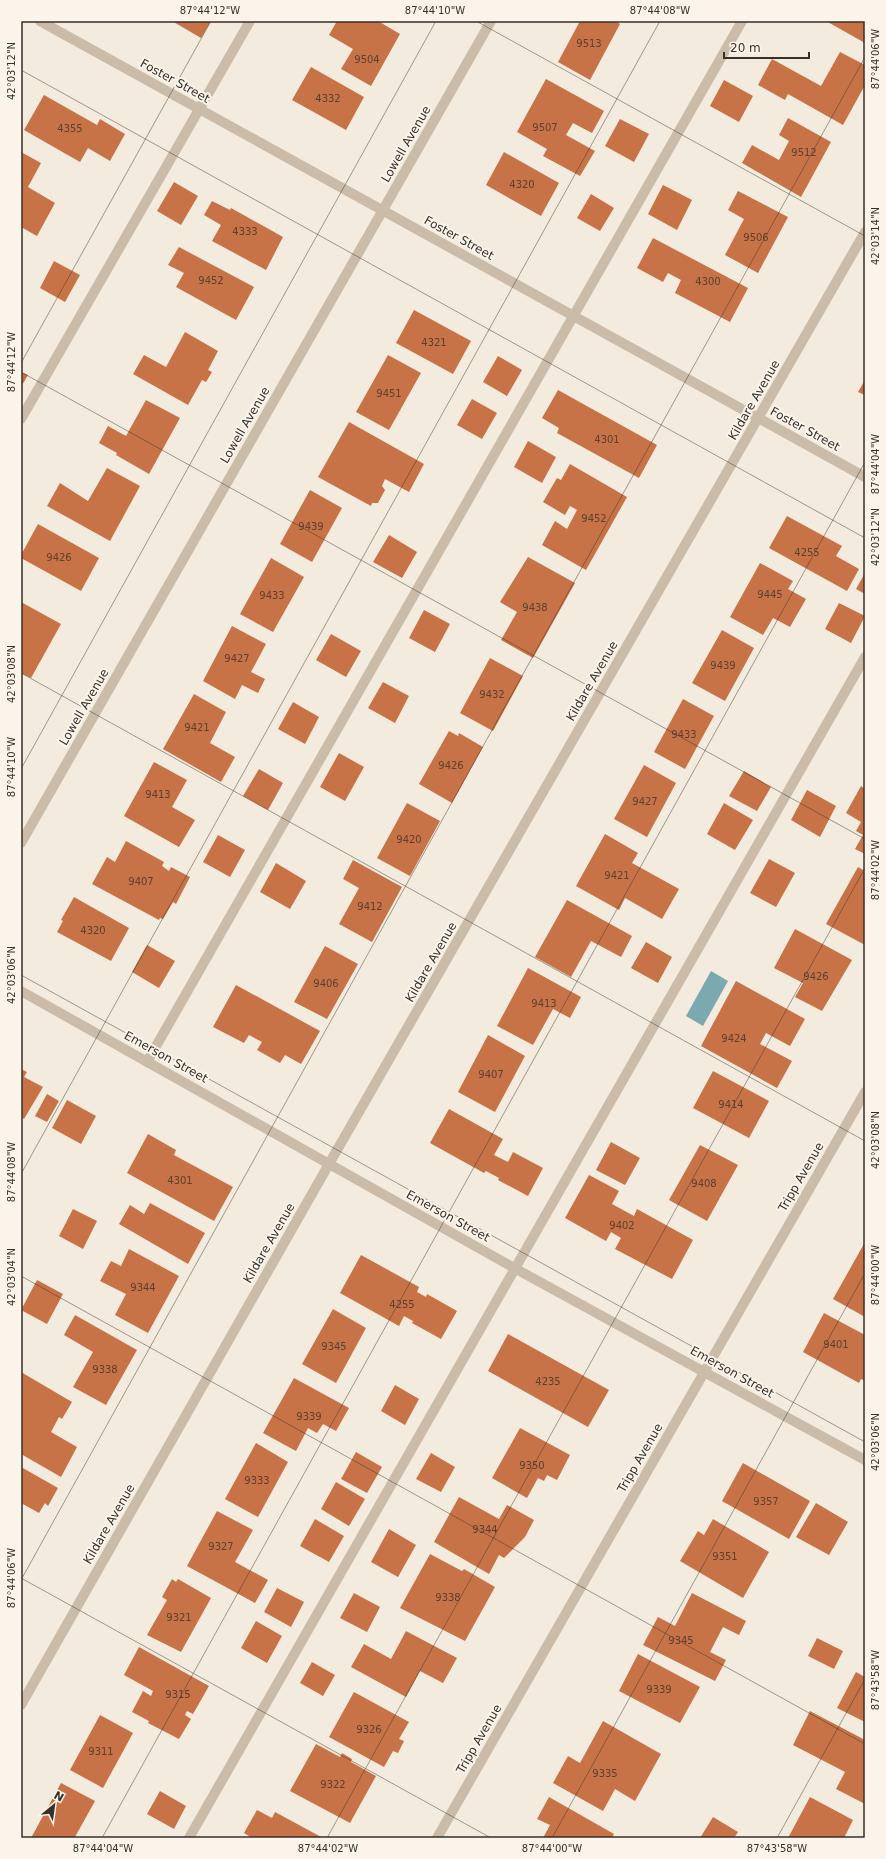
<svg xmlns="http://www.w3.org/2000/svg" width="886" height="1859" viewBox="0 0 886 1859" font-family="'DejaVu Sans',sans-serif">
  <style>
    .water { fill: #7ca8b0 }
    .building { fill: #c77347 }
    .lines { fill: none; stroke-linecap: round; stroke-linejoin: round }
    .lane { stroke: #cbbca9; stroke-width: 10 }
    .street { stroke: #cbbca9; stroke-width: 10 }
    .ticks { fill: none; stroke: #382f29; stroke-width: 1; stroke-opacity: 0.45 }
    .labels { text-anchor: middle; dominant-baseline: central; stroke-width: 4; stroke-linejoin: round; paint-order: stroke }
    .number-label { font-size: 10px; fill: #5c4030 }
    .street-label { font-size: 12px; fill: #382f29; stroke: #faf4ea }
    .neatline { fill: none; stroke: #382f29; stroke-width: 1.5 }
    .ticks-label { font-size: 10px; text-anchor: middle; fill: #382f29 }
  </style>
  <rect width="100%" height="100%" fill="#f3ebdd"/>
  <path class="water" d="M711,971L728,981L703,1026L686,1016Z"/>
  <path class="building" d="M172,21H211L201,38Z
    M337,21H378L400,34L371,86L341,69L353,49L329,35Z
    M580,21H615L620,24L590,80L558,62Z
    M826,21H865V43Z
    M840,52L865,65V85L843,125L788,94L785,100L758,85L772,59L821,86Z
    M311,67L364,97L346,130L292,100Z
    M546,79L604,111L592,133L573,123L566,135L595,151L580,176L543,156L547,149L517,132Z
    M724,80L753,96L739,122L710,106Z
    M44,95L97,125L100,119L125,134L110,161L88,148L80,162L24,130Z
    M788,118L831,142L801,197L742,163L752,145L779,160L789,141L779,135Z
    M620,119L649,134L634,162L605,146Z
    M21,152L41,163L28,187L55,203L37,236L21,227Z
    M504,152L559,183L541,216L486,185Z
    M174,182L198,196L181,225L157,211Z
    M663,185L692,200L677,230L648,214Z
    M738,191L788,217L758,273L725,255L744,219L728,210Z
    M591,194L614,208L600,231L577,218Z
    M212,201L230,210L231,208L283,237L266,270L212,241L221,225L204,215Z
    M653,238L748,288L730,322L675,293L681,280L668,273L663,282L637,268Z
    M179,247L254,287L236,320L176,287L184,273L168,265Z
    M54,261L80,275L65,302L40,288Z
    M414,310L471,341L453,374L396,343Z
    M185,332L218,351L208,370L212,372L206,382L202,380L188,405L133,374L144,355L166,367Z
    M388,355L421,373L389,430L356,412Z
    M498,356L522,370L507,396L483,382Z
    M21,372L28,375L21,387Z
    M865,380V395L858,392Z
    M558,390L657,445L639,478L557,433L559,428L542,418Z
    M472,399L497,413L482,439L457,425Z
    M146,400L180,418L149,474L116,455L117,453L99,443L108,426L126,436Z
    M349,422L424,464L409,492L385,479L382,486L385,490L378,503H372L371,506L318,477Z
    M528,441L556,457L542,483L514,467Z
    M570,464L627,497L586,570L542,545L555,521L567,529L577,510L570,506L565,515L543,502L557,478L561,480Z
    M107,468L140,486L110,541L47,506L60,483L88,501Z
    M310,490L342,508L312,562L280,544Z
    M787,516L842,546L836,556L859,569L847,591L769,548Z
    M38,524L99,558L81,591L21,558V555Z
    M389,535L417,552L402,578L373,562Z
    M528,557L575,583L533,658L501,640L517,612L500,602Z
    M271,558L304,577L273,632L240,614Z
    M760,563L793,581L788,589L806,599L790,627L773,618L763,635L730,617Z
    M865,573V594L856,589Z
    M21,602L61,624L31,678L21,673Z
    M839,603L865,616L851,643L825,629Z
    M424,610L450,624L435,652L409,638Z
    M232,626L266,644L251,672L265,679L258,693L242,685L235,699L203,681Z
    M722,630L754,648L725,701L692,683Z
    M331,634L361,651L346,677L316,660Z
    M490,658L523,676L493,731L460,713Z
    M383,682L409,696L395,723L368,708Z
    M194,694L226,712L210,743L235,757L221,782L163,749Z
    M683,699L714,716L685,769L654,752Z
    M293,702L319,717L305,744L278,729Z
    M449,731L458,736L459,733L483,747L452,803L419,784Z
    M339,753L364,767L345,801L320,787Z
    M154,762L187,780L172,807L195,820L179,847L124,816Z
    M644,765L676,783L647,837L614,819Z
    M259,769L283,783L268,810L243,796Z
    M744,771L771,787L757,811L729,796Z
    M861,786L865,789V854L855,849L863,835L856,831L861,822L846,813Z
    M807,790L836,806L820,837L791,820Z
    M407,803L440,821L410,876L377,858Z
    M724,803L753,820L735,850L707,834Z
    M605,834L638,853L632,863L679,889L662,919L625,898L619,910L576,886Z
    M218,835L245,850L230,877L203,862Z
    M126,841L164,862L162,866L169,871L171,867L190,877L176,904L173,902L163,919L160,918L159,920L92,884L107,857L115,862Z
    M769,859L795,873L776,907L750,893Z
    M353,860L402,887L372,942L339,924L359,888L343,879Z
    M276,863L306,881L290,909L260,892Z
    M858,867L865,871V945L826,924Z
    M74,897L129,928L111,961L57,932L63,921L61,920Z
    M567,900L632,936L621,957L591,941L571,977L535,957Z
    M795,929L852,960L822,1011L795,997L803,983L774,968Z
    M646,942L672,957L658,983L631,968Z
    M147,945L175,961L159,988L132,972Z
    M325,946L358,964L327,1019L294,1002Z
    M528,968L581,997L570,1018L553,1009L533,1045L497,1026Z
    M736,981L805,1019L790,1046L766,1033L760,1044L792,1061L777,1088L701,1046Z
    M236,985L320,1031L301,1064L285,1055L280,1063L257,1050L262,1042L249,1035L244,1043L213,1027Z
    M488,1035L525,1056L495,1112L458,1092Z
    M21,1069L27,1072L24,1077L43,1087L24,1119L21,1117Z
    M713,1071L769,1101L749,1138L693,1108Z
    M47,1094L59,1101L47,1122L35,1116Z
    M67,1100L96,1116L81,1144L52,1128Z
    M449,1109L503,1139L494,1155L508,1162L513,1152L543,1168L528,1196L498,1180L499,1178L486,1171L484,1173L430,1143Z
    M148,1134L176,1150L174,1155L233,1187L214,1221L127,1173Z
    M611,1142L640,1158L625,1185L596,1170Z
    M700,1145L738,1165L707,1221L669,1200Z
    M589,1175L619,1191L612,1204L634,1216L637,1209L693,1240L672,1279L615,1249L621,1238L611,1232L606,1241L565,1218Z
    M150,1203L205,1233L188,1264L119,1224L130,1205L144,1214Z
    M73,1209L97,1221L83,1249L59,1236Z
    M865,1242V1317L833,1299Z
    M129,1249L179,1276L148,1333L115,1315L126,1294L100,1281L111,1261L121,1266Z
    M361,1255L419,1287L417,1292L426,1297L427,1294L457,1311L441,1339L412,1323L413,1321L404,1316L399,1326L340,1293Z
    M37,1280L63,1294L47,1324L21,1310Z
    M333,1309L366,1328L336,1383L302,1364Z
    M824,1313L865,1335V1381L861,1379L859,1383L803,1352Z
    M75,1315L137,1350L106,1405L73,1387L93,1352L64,1335Z
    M508,1334L609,1390L588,1427L488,1371Z
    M21,1372L72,1402L62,1419L59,1417L51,1432L77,1447L61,1477L21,1454Z
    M294,1378L349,1408L336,1431L323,1424L317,1433L308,1428L296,1451L263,1433Z
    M395,1385L419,1399L405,1425L381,1411Z
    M520,1428L570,1455L557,1480L547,1475L544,1481L538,1478L527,1498L492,1478Z
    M256,1443L288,1462L258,1517L225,1499Z
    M356,1452L382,1467L367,1493L341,1479Z
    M431,1453L455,1467L441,1492L416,1479Z
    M743,1463L810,1501L789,1539L722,1501Z
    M21,1467L58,1488L48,1506L45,1503L39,1513L21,1503Z
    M336,1482L365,1499L349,1526L321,1509Z
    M459,1497L499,1519L507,1505L534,1520L525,1537L504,1558L499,1555L489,1574L434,1542Z
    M816,1503L848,1522L829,1555L796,1537Z
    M217,1511L253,1530L235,1562L268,1580L255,1603L187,1566Z
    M315,1519L344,1536L329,1562L300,1546Z
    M713,1519L769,1552L743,1598L680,1561L698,1531L704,1535Z
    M389,1529L416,1545L398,1577L371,1562Z
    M430,1554L462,1571L464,1569L495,1587L465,1641L400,1608Z
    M172,1579L176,1582L178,1579L211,1598L181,1652L147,1635L167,1600L162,1597Z
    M277,1588L304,1602L291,1627L264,1612Z
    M354,1593L380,1607L367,1632L340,1618Z
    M692,1593L746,1621L739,1635L723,1627L710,1652L726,1660L715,1681L643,1645L658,1617L675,1626Z
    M256,1621L282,1636L267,1663L241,1648Z
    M406,1631L457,1658L443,1683L420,1671L406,1697L351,1667L364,1644L391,1659Z
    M817,1638L843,1651L834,1669L808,1656Z
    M139,1647L209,1686L193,1714L187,1711L185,1715L191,1719L179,1739L148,1723L149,1721L132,1712L143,1691L151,1696L153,1691L124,1675Z
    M638,1654L700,1687L680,1723L619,1691Z
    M312,1662L335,1675L323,1696L300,1683Z
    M856,1672L865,1677V1722L837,1708Z
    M354,1692L409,1722L399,1739L404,1741L398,1753L393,1751L384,1767L329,1737Z
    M810,1711L865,1740V1804L836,1789L845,1772L793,1745Z
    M100,1715L133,1733L103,1788L70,1770Z
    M603,1721L661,1754L635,1801L615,1789L603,1811L553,1783L568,1756L580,1763Z
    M316,1744L340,1757L342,1753L352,1759L351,1762L376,1776L350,1823L290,1791Z
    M61,1783L95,1801L75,1837L78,1838H31Z
    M160,1791L186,1806L174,1829L147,1814Z
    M549,1797L614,1834L612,1838H543L550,1825L537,1819Z
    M810,1797L853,1820L844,1838H788Z
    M257,1810L272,1818L275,1812L323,1838H252L244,1833Z
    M713,1817L738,1832L734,1838H700Z"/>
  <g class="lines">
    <path class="lane" d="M21,419L250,21
      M147,1062L742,21
      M189,1838L865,657"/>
    <path class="street" d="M40,21L865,477
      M21,843L491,21
      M21,991L516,1269L865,1460
      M21,1705L329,1164L865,232
      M437,1838L865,1092"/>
  </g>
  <path class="ticks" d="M476,21L865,236M21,70L865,538M21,363L211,21M21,372L865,839M21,673L865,1141M21,769L436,21M21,975L865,1442M21,1174L660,21M21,1276L865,1744M21,1578L491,1838M21,1580L865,57M102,1838L865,462M327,1838L865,868M552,1838L865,1273M777,1838L865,1679"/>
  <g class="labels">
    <g class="number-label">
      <text x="589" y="43">9513</text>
      <text x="367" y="59">9504</text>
      <text x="328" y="98">4332</text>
      <text x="545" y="127">9507</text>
      <text x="70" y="128">4355</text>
      <text x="804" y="152">9512</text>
      <text x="522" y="184">4320</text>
      <text x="245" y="231">4333</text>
      <text x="756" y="237">9506</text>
      <text x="211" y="280">9452</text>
      <text x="708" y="281">4300</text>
      <text x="434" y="342">4321</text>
      <text x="389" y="393">9451</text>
      <text x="607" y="439">4301</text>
      <text x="594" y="518">9452</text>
      <text x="311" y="526">9439</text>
      <text x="807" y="552">4255</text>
      <text x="59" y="557">9426</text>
      <text x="770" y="594">9445</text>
      <text x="272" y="595">9433</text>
      <text x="535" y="607">9438</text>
      <text x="237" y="658">9427</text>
      <text x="723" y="665">9439</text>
      <text x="492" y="694">9432</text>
      <text x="197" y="727">9421</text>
      <text x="684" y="734">9433</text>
      <text x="451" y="765">9426</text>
      <text x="158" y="794">9413</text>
      <text x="645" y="801">9427</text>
      <text x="409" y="839">9420</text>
      <text x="617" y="875">9421</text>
      <text x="141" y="881">9407</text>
      <text x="370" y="906">9412</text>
      <text x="93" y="930">4320</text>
      <text x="816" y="976">9426</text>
      <text x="326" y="983">9406</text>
      <text x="544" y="1003">9413</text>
      <text x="734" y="1038">9424</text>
      <text x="491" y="1074">9407</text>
      <text x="731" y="1104">9414</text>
      <text x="180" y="1180">4301</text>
      <text x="704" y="1183">9408</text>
      <text x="622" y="1225">9402</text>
      <text x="143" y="1287">9344</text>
      <text x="402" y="1304">4255</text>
      <text x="836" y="1344">9401</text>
      <text x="334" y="1346">9345</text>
      <text x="105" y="1369">9338</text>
      <text x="548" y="1381">4235</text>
      <text x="309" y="1416">9339</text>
      <text x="532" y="1465">9350</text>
      <text x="257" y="1480">9333</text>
      <text x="766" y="1501">9357</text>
      <text x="485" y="1529">9344</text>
      <text x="221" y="1546">9327</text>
      <text x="725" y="1556">9351</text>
      <text x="448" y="1597">9338</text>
      <text x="179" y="1617">9321</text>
      <text x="681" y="1640">9345</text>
      <text x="659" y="1689">9339</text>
      <text x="178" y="1694">9315</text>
      <text x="369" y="1729">9326</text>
      <text x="101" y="1751">9311</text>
      <text x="605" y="1773">9335</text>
      <text x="333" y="1784">9322</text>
    </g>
    <g class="street-label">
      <text transform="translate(175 81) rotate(29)">Foster Street</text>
      <text transform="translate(406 144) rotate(-60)">Lowell Avenue</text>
      <text transform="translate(459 238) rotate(29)">Foster Street</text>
      <text transform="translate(754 400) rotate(-60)">Kildare Avenue</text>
      <text transform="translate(245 425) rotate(-60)">Lowell Avenue</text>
      <text transform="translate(805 429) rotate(29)">Foster Street</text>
      <text transform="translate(592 681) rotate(-60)">Kildare Avenue</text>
      <text transform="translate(84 707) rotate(-60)">Lowell Avenue</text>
      <text transform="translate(431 962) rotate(-60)">Kildare Avenue</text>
      <text transform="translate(166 1057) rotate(29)">Emerson Street</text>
      <text transform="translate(801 1177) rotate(-60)">Tripp Avenue</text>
      <text transform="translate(448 1216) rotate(29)">Emerson Street</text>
      <text transform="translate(269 1243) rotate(-60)">Kildare Avenue</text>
      <text transform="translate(732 1372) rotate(29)">Emerson Street</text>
      <text transform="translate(640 1458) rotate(-60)">Tripp Avenue</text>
      <text transform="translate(109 1524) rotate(-60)">Kildare Avenue</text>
      <text transform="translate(479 1739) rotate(-60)">Tripp Avenue</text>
    </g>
  </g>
  <rect width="886" height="1859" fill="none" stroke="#faf4ea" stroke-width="44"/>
  <g transform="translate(54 1805) rotate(29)" stroke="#faf4ea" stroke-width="3" paint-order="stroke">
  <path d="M0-3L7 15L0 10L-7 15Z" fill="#382f29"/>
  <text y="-6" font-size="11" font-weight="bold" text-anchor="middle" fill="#382f29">N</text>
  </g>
  <path d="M724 52v6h85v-6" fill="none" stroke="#382f29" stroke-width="2"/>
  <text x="730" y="52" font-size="12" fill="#382f29" stroke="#faf4ea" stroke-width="3" paint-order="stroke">20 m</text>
  <rect x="22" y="22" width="842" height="1815" class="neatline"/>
  <g class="ticks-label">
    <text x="210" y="14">87°44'12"W</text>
    <text x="435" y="14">87°44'10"W</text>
    <text x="660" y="14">87°44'08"W</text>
    <text transform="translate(875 59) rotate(-90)" y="4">87°44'06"W</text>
    <text transform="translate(11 71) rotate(-90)" y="4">42°03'12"N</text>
    <text transform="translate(875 236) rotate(-90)" y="4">42°03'14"N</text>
    <text transform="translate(11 362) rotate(-90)" y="4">87°44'12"W</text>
    <text transform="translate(875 464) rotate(-90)" y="4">87°44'04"W</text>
    <text transform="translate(875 537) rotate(-90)" y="4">42°03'12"N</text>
    <text transform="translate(11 674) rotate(-90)" y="4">42°03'08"N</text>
    <text transform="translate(11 767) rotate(-90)" y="4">87°44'10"W</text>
    <text transform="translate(875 870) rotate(-90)" y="4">87°44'02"W</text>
    <text transform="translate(11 975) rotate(-90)" y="4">42°03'06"N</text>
    <text transform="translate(875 1140) rotate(-90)" y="4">42°03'08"N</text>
    <text transform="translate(11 1172) rotate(-90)" y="4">87°44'08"W</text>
    <text transform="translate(875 1275) rotate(-90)" y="4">87°44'00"W</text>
    <text transform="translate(11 1277) rotate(-90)" y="4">42°03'04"N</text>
    <text transform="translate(875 1442) rotate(-90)" y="4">42°03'06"N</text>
    <text transform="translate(11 1578) rotate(-90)" y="4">87°44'06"W</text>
    <text transform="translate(875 1680) rotate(-90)" y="4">87°43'58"W</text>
    <text x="103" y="1852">87°44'04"W</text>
    <text x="328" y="1852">87°44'02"W</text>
    <text x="552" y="1852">87°44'00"W</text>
    <text x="777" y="1852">87°43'58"W</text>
  </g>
</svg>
